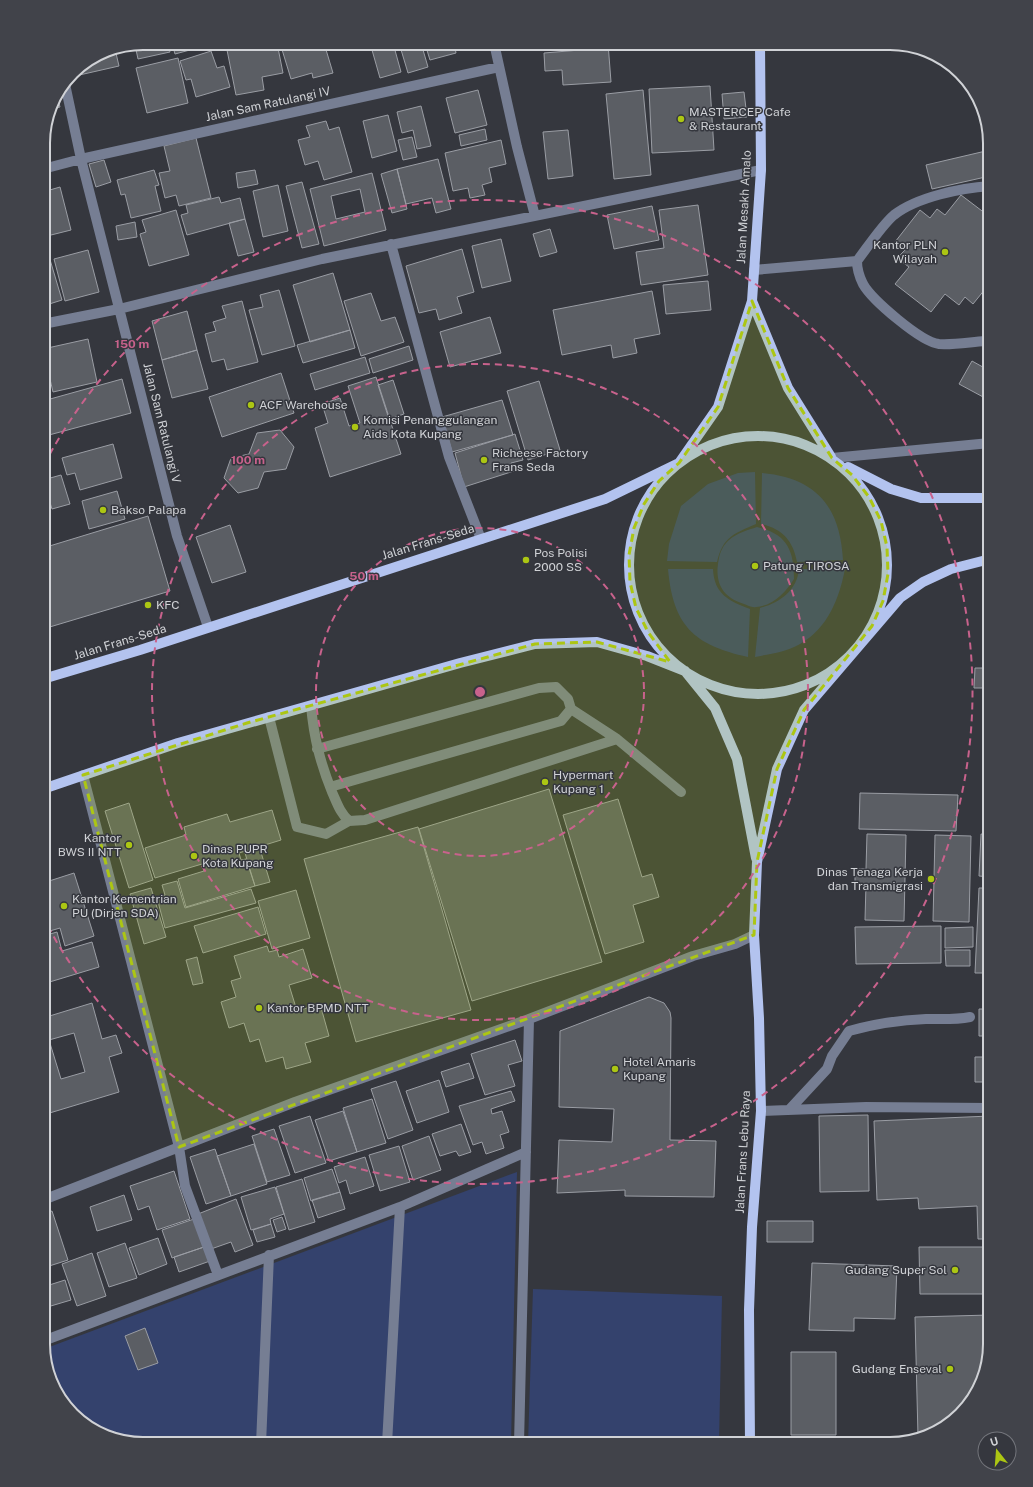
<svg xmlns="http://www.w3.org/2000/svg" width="1033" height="1487" viewBox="0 0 1033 1487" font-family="'Public Sans',sans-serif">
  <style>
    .green { fill: #34426d }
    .building { fill: #5b5e64; stroke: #9a9da4; fill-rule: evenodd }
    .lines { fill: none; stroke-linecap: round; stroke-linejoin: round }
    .minor { stroke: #767e93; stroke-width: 10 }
    .major { stroke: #b3c3ef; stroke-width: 10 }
    .marked { fill: #acc613; fill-opacity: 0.2; stroke: #acc613; stroke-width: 3; stroke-dasharray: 8 5; stroke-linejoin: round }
    .ring { fill: none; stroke: #c8628c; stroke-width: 2; stroke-dasharray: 7 5 }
    .poi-dot { fill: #acc613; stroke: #35373e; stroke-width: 1.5 }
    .labels { text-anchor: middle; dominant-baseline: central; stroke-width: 3; stroke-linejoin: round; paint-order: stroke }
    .street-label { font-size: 12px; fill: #d0d2d6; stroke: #35373e }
    .poi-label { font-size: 12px; fill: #d0d2d6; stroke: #35373e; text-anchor: start }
    .rim { fill: none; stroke: #d0d2d6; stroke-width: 2 }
    .centre { fill: #c8628c; stroke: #35373e; stroke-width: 2 }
    .ring-label { font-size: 12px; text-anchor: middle; font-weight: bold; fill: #c8628c; stroke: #35373e; stroke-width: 3; stroke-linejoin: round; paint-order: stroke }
  </style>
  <rect width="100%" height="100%" fill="#35373e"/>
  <path class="green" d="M755,472L756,524C733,534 723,537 717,562L667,561L669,544L681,506L708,484L738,473Z
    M762,473C816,478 840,506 843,560L797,562C793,541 783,529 761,524Z
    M757,527C787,534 794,550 794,579C786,592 773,606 756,607C752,608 747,605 744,604C721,597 714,581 719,558C720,552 724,544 729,540C737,533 748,530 757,527Z
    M668,569H713C714,594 729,601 750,609L748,657C694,645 673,626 668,569Z
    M799,569H845C839,599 828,628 800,644C787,652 769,654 755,657L760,608C779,603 797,591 799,569Z
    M517,1172L511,1444H137L93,1430L56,1394L44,1349Z
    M533,1289L722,1296L719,1444H528Z"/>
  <path class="building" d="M143,43H168L170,52L138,59L135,45Z
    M172,43H200L201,47L175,54Z
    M236,43H277L283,73L262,77L264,90L236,95L226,45Z
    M280,43H324L333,73L313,78L312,73L291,79Z
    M370,43H393L401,72L380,78Z
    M399,43H421L428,67L408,73Z
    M439,43H454L456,53L430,60L426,47Z
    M580,43H608L611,82L563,85L562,70L545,71L544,53L580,50Z
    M115,49L119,66L75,76L74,71L105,51Z
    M211,51L217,68L224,66L230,87L196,97L191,79L186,80L180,61Z
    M178,58L188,103L147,113L136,68Z
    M710,86L714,150L652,153L649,89Z
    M478,90L487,125L455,133L446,98Z
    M643,90L651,175L614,179L606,94Z
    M744,92L747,117L724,119L722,94Z
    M57,96L60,107L49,110L51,105Z
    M421,106L431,146L417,149L413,130L402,133L397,112Z
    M388,115L397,151L372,158L363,121Z
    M326,121L329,130L339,127L352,172L324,180L318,161L305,165L298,140L310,137L306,126Z
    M485,129L487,140L461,146L459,135Z
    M568,130L573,176L548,179L543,132Z
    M44,132L49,147L43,149V137Z
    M412,137L417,157L403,160L398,140Z
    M196,138L211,198L179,206L176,195L165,198L159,173L170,171L164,146Z
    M501,140L506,164L489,168L492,182L482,185L485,195L470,198L468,188L453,191L445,153Z
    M990,150V176L932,189L926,165Z
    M438,159L451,209L436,213L432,198L406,204L397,169Z
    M104,160L111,182L96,187L89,164Z
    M397,169L407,209L392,213L381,174Z
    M154,170L159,185L155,186L161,211L131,218L125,194L121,195L117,180Z
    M255,170L258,184L238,188L236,173Z
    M372,173L386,230L324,246L310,189ZM360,189L365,212L336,219L331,196Z
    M302,182L319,244L302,248L286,186Z
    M278,185L288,231L263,237L253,191Z
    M60,187L71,230L43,237V192Z
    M961,195L990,217V239L983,248L990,253V283L973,304L965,297L959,305L945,294L931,312L895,284L909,267L897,258L905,250L895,242L920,210L930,218L937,209L945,215Z
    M219,197L221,203L240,198L245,219L187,235L181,215L188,213L186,205Z
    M698,205L708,275L641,285L636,252L664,248L659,210Z
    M652,206L659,240L614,249L607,215Z
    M176,210L189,255L149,266L140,234L146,232L142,220Z
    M245,219L254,252L238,256L229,223Z
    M135,222L137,237L118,240L116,226Z
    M550,229L557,252L540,257L533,234Z
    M501,239L511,281L482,288L472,246Z
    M46,246L62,300L43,306V247Z
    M462,249L474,292L457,297L462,313L439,320L436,309L419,313L406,266Z
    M88,250L99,292L65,301L54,259Z
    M333,273L350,330L310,342L293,285Z
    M708,281L711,310L666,314L663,285Z
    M279,290L295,346L262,355L249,310L263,307L260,295Z
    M652,291L660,334L634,339L637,353L613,358L611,345L562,355L553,310Z
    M371,293L381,321L395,317L404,342L361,356L344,301Z
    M242,301L258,362L227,370L224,359L212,362L205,334L216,331L213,322L226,318L222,306Z
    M187,311L197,350L162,360L152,321Z
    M490,317L501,353L450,367L440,332Z
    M350,330L355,348L303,363L297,345Z
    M88,339L97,382L53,392L43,349Z
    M409,346L413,360L373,373L369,359Z
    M197,350L208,389L172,398L162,360Z
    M365,357L370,373L315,390L310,374Z
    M972,361L990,371V389L985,398L959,384Z
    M281,373L294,413L222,437L209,397Z
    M376,377L401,454L330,477L315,428L328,423L322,404L340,398L349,426L360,423L348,386Z
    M122,379L131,413L49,435L43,410V401Z
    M393,380L404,414L389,419L378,385Z
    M539,381L560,450L528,460L507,391Z
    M502,400L513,435L452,452L442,417Z
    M280,430L294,447L286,469L264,472L258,488L238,493L224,478L231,458L249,454L257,433Z
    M515,434L523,460L511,463L514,471L464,487L455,453Z
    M113,444L122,478L80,490L75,473L67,475L62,458Z
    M61,475L70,504L52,509L43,480Z
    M117,491L125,519L89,529L82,501Z
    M148,516L170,591L43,629V548Z
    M230,525L246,572L212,583L196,537Z
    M975,668H990V688H974Z
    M549,789L602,962L472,1001L419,829Z
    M860,793L958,795L956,831L859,829Z
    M618,799L642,877L652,874L659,897L633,905L644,942L605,954L563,815Z
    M129,803L153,880L129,888L105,811Z
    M272,810L281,840L239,853L241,860L246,859L255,886L186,907L178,879L204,871L202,864L155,878L145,848L186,835L184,827L227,814L230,822Z
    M418,827L471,1010L356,1042L304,859Z
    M867,834L906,835L904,921L865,920L866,884H855V869H866Z
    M981,834L990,835V877L979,876Z
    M935,835L971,836L969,922L933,921Z
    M260,849L270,882L255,886L245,853Z
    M74,873L94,936L65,946L60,928L43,933V883Z
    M177,881L185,908L251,889L256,903L165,928L157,898L165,895L162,885Z
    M151,888L166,937L144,944L130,894Z
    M979,888H990V973H975Z
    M296,890L310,938L272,949L258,901Z
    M258,907L266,934L203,953L194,926Z
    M941,926V963L856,964L855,927Z
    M973,927V947L945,948V928Z
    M57,932L62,951L92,942L99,967L43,984V936Z
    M267,946L269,952L277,950L279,957L303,949L312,978L289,985L297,1011L320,1004L329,1036L305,1043L311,1062L286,1069L283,1057L266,1062L259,1039L250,1042L244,1023L229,1028L221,1002L236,997L231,981L241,978L234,956Z
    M945,950H970V966H946Z
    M197,957L203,983L193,985L186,960Z
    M649,997L664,1003L670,1012L671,1018L670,1140L716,1141L714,1197L625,1196V1190L557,1193L559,1140L612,1142L614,1109L559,1107L560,1031Z
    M985,998H990V1103H985V1082H975V1057H985V1036H979V1009H985Z
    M92,1003L102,1039L116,1035L122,1053L109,1057L119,1092L43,1115V1018ZM74,1033L85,1072L61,1079L49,1040Z
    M515,1040L522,1061L508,1065L515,1086L485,1095L471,1054Z
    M469,1063L474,1078L446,1087L441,1072Z
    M439,1080L449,1112L417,1123L406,1091Z
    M396,1081L413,1130L388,1139L371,1089Z
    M511,1091L515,1101L491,1109L492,1114L502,1111L509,1132L500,1135L504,1148L486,1154L482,1142L473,1145L459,1106Z
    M372,1099L386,1143L357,1152L343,1108Z
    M343,1111L357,1152L329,1161L315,1120Z
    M868,1115L869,1191L820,1192L819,1116Z
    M310,1116L326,1163L295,1173L279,1126Z
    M990,1116V1239H978L977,1206L919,1209L918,1198L877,1200L874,1121Z
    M461,1124L471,1152L459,1156L456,1151L440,1156L432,1134Z
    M274,1129L290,1175L267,1182L252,1136Z
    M429,1136L441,1170L413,1180L402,1146Z
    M254,1144L267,1184L231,1196L217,1156Z
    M399,1146L410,1182L380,1191L369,1155Z
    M215,1149L231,1196L206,1204L190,1157Z
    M365,1157L374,1186L350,1194L346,1180L339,1183L334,1167Z
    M332,1169L340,1192L311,1201L304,1178Z
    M174,1171L190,1219L157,1230L149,1206L138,1210L130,1186Z
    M302,1179L315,1222L289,1230L276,1187Z
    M275,1187L284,1214L270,1219L271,1224L251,1230L241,1197Z
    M340,1192L345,1209L318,1218L312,1200Z
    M124,1195L132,1220L97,1231L90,1207Z
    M236,1199L253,1245L235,1252L231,1242L211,1249L198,1214Z
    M52,1211L68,1260L43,1268V1214Z
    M282,1217L286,1229L277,1232L273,1220Z
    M194,1219L204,1247L172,1258L162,1230Z
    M767,1221H813V1242H767Z
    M271,1224L275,1237L257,1242L253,1230Z
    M158,1238L167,1264L139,1275L129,1248Z
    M125,1243L137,1278L109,1287L97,1253Z
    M204,1247L210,1261L179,1272L174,1257Z
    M919,1247H990V1294H920Z
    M92,1253L106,1296L77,1306L62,1264Z
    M812,1263L897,1266L895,1319L854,1318V1331L809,1330Z
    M65,1280L71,1300L44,1308L43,1287Z
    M990,1315V1344L976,1394L940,1431L918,1436L915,1317Z
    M145,1328L158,1363L138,1370L125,1336Z
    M791,1352H836V1435H791Z"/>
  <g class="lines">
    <path class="minor" d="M494,43L517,147L535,216
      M65,84L81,159L177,536L208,627
      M43,169L81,159L499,67
      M391,244L449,457L481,539
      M754,270L857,261
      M43,324L119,309L322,259L761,170
      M990,338L985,341C970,342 954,345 939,344C921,342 872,300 863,284C859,276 857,269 857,261C867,248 882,225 894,215C917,197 961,188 990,186
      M832,458L990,443
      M311,706C314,738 320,762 332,792C337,803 340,813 349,821
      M269,717L297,827L326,834L349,821L365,820L617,739
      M317,749L539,688L556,687L568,699L571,709L617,739L681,792
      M83,775L179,1147L185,1186L218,1275
      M330,787L561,721L571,709
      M789,1110L827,1069L832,1056L849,1031C874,1024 899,1020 926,1019C941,1019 955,1020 970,1017
      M761,1111L866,1107L990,1108
      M43,1200L295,1102L529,1019L693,956L735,944L754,935
      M43,1341L400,1207L526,1152
      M261,1444L269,1255
      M387,1444L400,1207
      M519,1444L529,1019"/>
    <path class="major" d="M752,301L788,388L831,457
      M629 565a129 129 0 1 1 258 0a129 129 0 1 1-258 0Z
      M848,467L891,489L921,498H990
      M43,679L140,650L605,499L679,463L718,407L752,301L761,170L760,43
      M43,789L178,743L460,663L535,644L597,642L647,656L685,671L715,708L737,759L756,858
      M750,1444L749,1310L752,1227L761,1111L759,1018L754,935L757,862L777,769L804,710L900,598L923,582L951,569L990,559"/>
  </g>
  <path class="marked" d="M752,301L788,388L832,458L852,475L869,497L881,521L887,547L888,574L883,601L872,626L804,710L777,769L757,862L754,935L179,1147L83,775L247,723L535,644L597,642L670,662L648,632L636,608L630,582L629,555L634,528L644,504L659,481L679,463L718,407Z"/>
  <g class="ring">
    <circle cx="480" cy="692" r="164"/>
    <circle cx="480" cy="692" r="328"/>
    <path d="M44 465A492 492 0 1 1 44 919"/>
  </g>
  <g class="poi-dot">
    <circle cx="681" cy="119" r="4"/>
    <circle cx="945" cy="252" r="4"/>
    <circle cx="251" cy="405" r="4"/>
    <circle cx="355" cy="427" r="4"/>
    <circle cx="484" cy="460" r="4"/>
    <circle cx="103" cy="510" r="4"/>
    <circle cx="526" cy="560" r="4"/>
    <circle cx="755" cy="566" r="4"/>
    <circle cx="148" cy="605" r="4"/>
    <circle cx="545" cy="782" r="4"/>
    <circle cx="129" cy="845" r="4"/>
    <circle cx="194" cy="856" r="4"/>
    <circle cx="931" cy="879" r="4"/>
    <circle cx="64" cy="906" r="4"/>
    <circle cx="259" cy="1008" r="4"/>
    <circle cx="615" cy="1069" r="4"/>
    <circle cx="955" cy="1270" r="4"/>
    <circle cx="950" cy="1369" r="4"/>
  </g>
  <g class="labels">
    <g class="street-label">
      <text transform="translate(268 104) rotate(-12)">Jalan Sam Ratulangi IV</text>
      <text transform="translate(744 207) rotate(-87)">Jalan Mesakh Amalo</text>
      <text transform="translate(162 423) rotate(76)">Jalan Sam Ratulangi V</text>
      <text transform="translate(428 542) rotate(-17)">Jalan Frans-Seda</text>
      <text transform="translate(120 642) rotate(-17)">Jalan Frans-Seda</text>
      <text transform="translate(743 1152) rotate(-87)">Jalan Frans Lebu Raya</text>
    </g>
    <g class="poi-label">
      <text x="689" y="112">MASTERCEP Cafe<tspan x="689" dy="14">&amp; Restaurant</tspan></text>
      <text x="937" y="245" text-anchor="end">Kantor PLN<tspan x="937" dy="14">Wilayah</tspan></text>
      <text x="259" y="405">ACF Warehouse</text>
      <text x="363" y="420">Komisi Penanggulangan<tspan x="363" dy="14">Aids Kota Kupang</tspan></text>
      <text x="492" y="453">Richeese Factory<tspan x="492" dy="14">Frans Seda</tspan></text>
      <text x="111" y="510">Bakso Palapa</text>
      <text x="534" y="553">Pos Polisi<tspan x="534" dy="14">2000 SS</tspan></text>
      <text x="763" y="566">Patung TIROSA</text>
      <text x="156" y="605">KFC</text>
      <text x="553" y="775">Hypermart<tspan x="553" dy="14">Kupang 1</tspan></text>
      <text x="121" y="838" text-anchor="end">Kantor<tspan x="121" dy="14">BWS II NTT</tspan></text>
      <text x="202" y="849">Dinas PUPR<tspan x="202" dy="14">Kota Kupang</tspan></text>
      <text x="923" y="872" text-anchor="end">Dinas Tenaga Kerja<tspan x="923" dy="14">dan Transmigrasi</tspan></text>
      <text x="72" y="899">Kantor Kementrian<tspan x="72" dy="14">PU (Dirjen SDA)</tspan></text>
      <text x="267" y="1008">Kantor BPMD NTT</text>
      <text x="623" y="1062">Hotel Amaris<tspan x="623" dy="14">Kupang</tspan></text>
      <text x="947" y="1270" text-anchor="end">Gudang Super Sol</text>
      <text x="942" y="1369" text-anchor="end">Gudang Enseval</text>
    </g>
  </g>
  <path d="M0 0H1033V1487H0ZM143 50H890A93 93 0 0 1 983 143V1344A93 93 0 0 1 890 1437H143A93 93 0 0 1 50 1344V143A93 93 0 0 1 143 50Z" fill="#41434a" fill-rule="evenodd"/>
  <path class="rim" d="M143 50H890A93 93 0 0 1 983 143V1344A93 93 0 0 1 890 1437H143A93 93 0 0 1 50 1344V143A93 93 0 0 1 143 50Z"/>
  <circle cx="480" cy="692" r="6" class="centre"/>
  <g class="ring-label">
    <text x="132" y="348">150 m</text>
    <text x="248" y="464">100 m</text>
    <text x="364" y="580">50 m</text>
  </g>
  <g transform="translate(997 1451) rotate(343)"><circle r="19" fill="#35373e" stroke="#73757b"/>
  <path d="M0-3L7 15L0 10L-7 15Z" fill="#acc613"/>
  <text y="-6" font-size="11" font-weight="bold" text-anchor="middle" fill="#d0d2d6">U</text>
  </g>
</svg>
